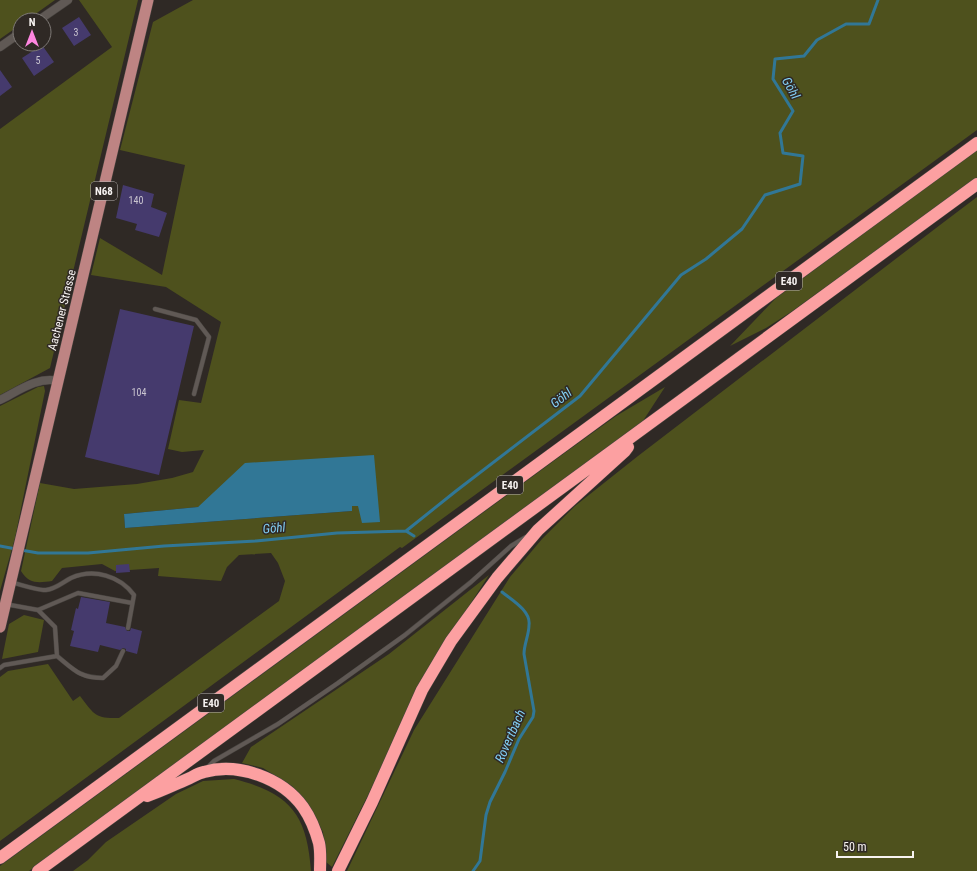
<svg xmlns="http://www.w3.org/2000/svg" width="977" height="871" viewBox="0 0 977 871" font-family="'Roboto Condensed',sans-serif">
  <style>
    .green { fill: #4e511d; fill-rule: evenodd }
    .water { fill: #317796 }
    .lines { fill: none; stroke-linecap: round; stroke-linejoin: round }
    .stream { stroke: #317796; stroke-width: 3 }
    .building { fill: #453a6d }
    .service-casing { stroke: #484440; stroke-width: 5 }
    .minor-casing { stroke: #484440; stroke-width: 9 }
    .primary-casing { stroke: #484440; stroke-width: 12 }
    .motorway-casing { stroke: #484440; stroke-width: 13 }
    .service { stroke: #605955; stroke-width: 4 }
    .minor { stroke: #605955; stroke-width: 8 }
    .primary { stroke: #be8483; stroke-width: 11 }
    .motorway { stroke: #fca0a1; stroke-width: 12 }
    .labels { text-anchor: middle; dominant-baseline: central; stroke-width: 3; stroke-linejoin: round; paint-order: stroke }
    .number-label { font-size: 10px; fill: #cac5d0 }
    .shield { fill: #2f2925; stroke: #bbb6b4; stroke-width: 1 }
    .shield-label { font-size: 11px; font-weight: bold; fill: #f7f3f1 }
    .street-label { font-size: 12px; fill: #f7f3f1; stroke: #2f2925 }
    .water-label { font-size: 13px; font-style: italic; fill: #83cff4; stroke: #2f2925 }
  </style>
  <rect width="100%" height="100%" fill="#2f2925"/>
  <path class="green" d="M0,0H55L27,20H20V25L0,39Z
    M79,0H138L50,368L0,395V129L112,47Z
    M193,0H977V130L402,548L400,547L0,841V677L8,671L48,664L73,701L80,696C94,714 95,719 119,718L279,601L285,581L278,563L271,553L239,555L227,567L221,581L158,576L159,568L115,571L102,564L62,568L52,581C38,583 29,584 21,571L40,483L74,489L137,484L172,478L193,472L204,450L182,452L168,449L179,400L201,403L221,322L166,287L91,275L100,238L162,275L185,165L120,150L153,22ZM374,455L358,505L352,506V511L125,528L124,514L198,507Z
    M977,150V178L791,312L766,328L730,346L776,298Z
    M977,197V871H347L414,730L510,577L542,539L575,506L638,456L940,225Z
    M44,386L45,391L15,538L0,591V406L38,387Z
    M665,387L641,424L29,871H0V866L566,452L616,416Z
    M489,575L423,677L370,791L332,867L326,862L323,832L310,808L292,786L263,768L242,763L251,747L389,654Z
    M24,615L44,620L38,652L2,659L9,624Z
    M234,779C290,793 307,814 311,871H73L88,860L106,842L176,794L203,781Z"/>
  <path class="water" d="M374,455L380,522L362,523L358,506H352V511L125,528L124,514L198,507L245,463Z"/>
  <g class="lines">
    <path class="stream" d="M406,531L414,536
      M0,546L16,549
      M21,550L38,553H88L164,546L256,541L337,533L406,531L456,491L580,396L681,275L706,259L742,229L765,195L800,184L803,156L783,153L780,133L793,111L773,79L775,59L804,56L817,40L846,24H869L878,0
      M473,871L480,861L486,815L490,802L505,772L519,739L533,717L534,711L524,654C524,644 529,635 529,625C531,611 512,600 502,592"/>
  </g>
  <path class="building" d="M79,17L91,35L74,46L62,28Z
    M42,45L54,62L34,76L22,58Z
    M0,70L12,87L0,96Z
    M123,185L154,194L151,207L167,213L159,237L135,230L137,224L116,218Z
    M120,309L194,326L159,475L85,457Z
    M129,564L130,572L116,573V565Z
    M81,597L110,602L106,623L125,627L127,631H130L131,628L142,631L137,654L126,651V649L123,648L120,650L100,645L98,652L70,646L74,631L71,630L76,608L78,609Z"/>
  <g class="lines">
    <defs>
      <path id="service" d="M155,309L196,320L209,337L194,394
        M11,582C18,584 41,591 46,590C56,589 63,582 71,578C94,568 120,576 134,595L128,628
        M5,604L38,610L78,593L132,603
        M38,610L55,627L57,656C74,670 80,678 103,678L116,666L123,651
        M0,668L4,665L57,656
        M207,768L214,761L278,724L338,683L405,635L471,582L511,546L526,537"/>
      <path id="minor" d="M39,20L68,0
        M0,47L20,33
        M0,400C18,391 38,376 58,381"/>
      <path id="primary" d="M0,627L148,0"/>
      <path id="motorway" d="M147,796C162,791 176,784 190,778C194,776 199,773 204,772C238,762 282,778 303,807C310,817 316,832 319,843C321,852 320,862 320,871
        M0,858L977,143
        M38,871L977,184
        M338,871L372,802L422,690L451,641L497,578L538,530L625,451L628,447"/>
    </defs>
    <use href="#service" class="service-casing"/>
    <use href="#minor" class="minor-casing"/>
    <use href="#primary" class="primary-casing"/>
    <use href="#motorway" class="motorway-casing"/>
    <use href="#service" class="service"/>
    <use href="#minor" class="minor"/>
    <use href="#primary" class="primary"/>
    <use href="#motorway" class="motorway"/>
  </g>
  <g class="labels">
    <g class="number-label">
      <text x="76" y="32">3</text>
      <text x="38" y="60">5</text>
      <text x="136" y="200">140</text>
      <text x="139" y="392">104</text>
    </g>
    <g class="shield">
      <rect x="91" y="182" width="26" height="18" rx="3"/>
      <rect x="776" y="272" width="26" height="18" rx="3"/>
      <rect x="497" y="476" width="26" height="18" rx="3"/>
      <rect x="198" y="694" width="26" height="18" rx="3"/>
    </g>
    <g class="shield-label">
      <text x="104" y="191">N68</text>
      <text x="789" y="281">E40</text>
      <text x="510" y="485">E40</text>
      <text x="211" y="703">E40</text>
    </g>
    <g class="street-label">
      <text transform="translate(62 310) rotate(-76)">Aachener Strasse</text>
    </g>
    <g class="water-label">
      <text transform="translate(791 88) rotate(61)">Göhl</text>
      <text transform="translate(561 398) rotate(-38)">Göhl</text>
      <text transform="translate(274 528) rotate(-5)">Göhl</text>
      <text transform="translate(510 736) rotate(-66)">Rovertbach</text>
    </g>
  </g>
  <g transform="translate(32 32)"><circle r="19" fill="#2f2925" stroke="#7f7a77"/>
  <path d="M0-3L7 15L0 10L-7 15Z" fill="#fe86e0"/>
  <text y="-6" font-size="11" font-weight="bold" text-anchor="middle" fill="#f7f3f1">N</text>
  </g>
  <path d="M837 851v6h76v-6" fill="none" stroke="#f7f3f1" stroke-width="2"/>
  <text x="843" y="851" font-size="12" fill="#f7f3f1" stroke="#2f2925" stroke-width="3" paint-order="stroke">50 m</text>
</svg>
